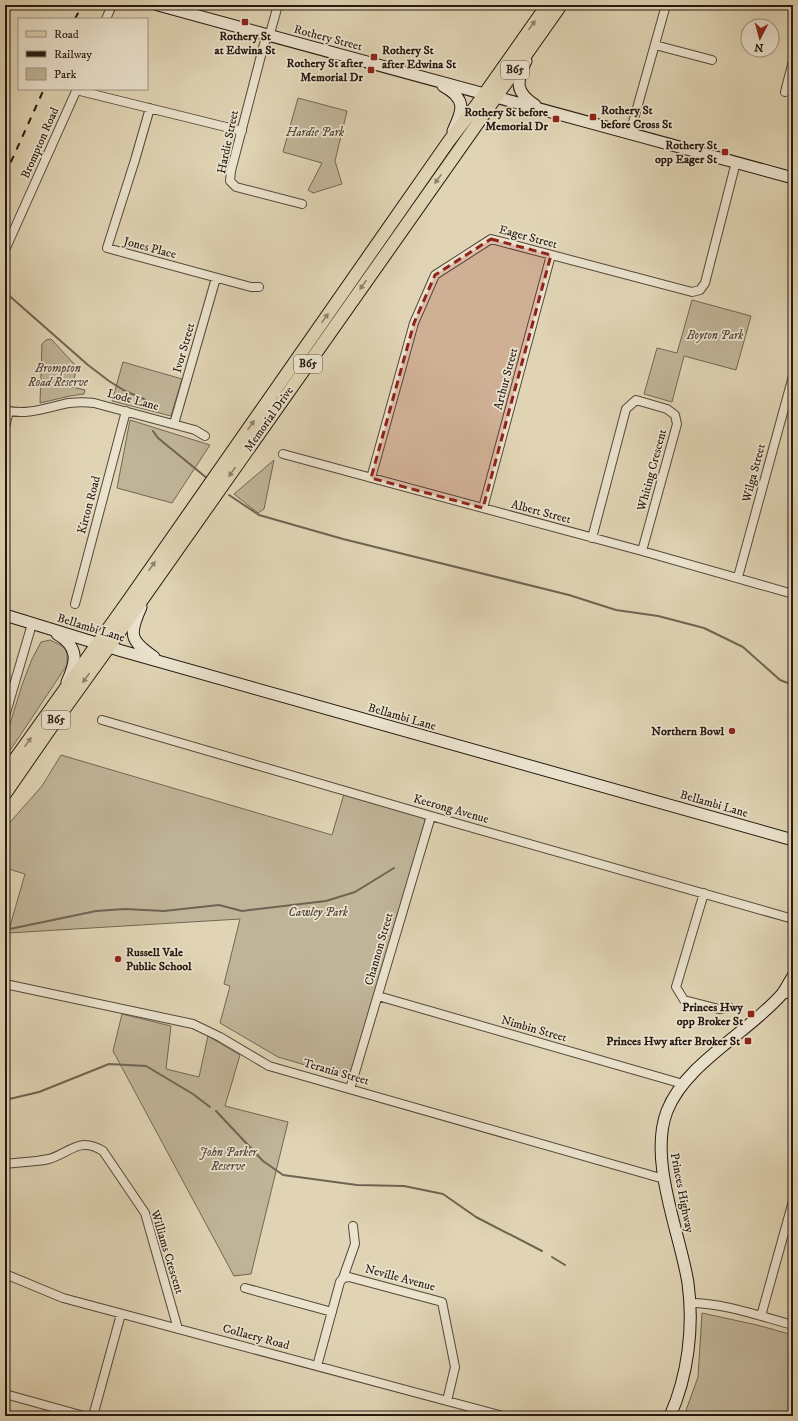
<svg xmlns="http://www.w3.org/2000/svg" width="798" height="1421" viewBox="0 0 798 1421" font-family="'IM FELL DW Pica',serif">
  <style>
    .green { fill: #c0b498; stroke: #736654 }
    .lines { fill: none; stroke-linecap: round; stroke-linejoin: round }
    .stream { stroke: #706352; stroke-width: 2 }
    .street-casing { stroke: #54483a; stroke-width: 10 }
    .secondary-casing { stroke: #261911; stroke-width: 13 }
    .primary-casing { stroke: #261911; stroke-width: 14 }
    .street { stroke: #ebe3ce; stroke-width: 8 }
    .secondary { stroke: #ebe3ce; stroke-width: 11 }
    .primary { stroke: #e0d4b4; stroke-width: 12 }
    .rail { stroke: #261911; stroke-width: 2; stroke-dasharray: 7 7; stroke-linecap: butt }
    .oneway { fill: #8c806b }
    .marked { fill: #8f2418; fill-opacity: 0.2; stroke: #8f2418; stroke-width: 3; stroke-dasharray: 8 5; stroke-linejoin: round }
    .poi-dot { fill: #8f2418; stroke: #ebe3ce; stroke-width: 1.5 }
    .labels { text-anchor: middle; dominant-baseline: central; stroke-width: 3.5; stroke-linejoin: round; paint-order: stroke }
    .shield { fill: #ebe3ce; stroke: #61564a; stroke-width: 1 }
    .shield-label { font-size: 11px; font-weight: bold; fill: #261911 }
    .poi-label { font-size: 12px; font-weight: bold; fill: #261911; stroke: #ebe3ce; text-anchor: end }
    .street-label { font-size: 12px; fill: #261911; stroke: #ebe3ce }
    .park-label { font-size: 12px; font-style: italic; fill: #54483a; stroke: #ebe3ce }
  </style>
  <rect width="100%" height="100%" fill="#e0d4b4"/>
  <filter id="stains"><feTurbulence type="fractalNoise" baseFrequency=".005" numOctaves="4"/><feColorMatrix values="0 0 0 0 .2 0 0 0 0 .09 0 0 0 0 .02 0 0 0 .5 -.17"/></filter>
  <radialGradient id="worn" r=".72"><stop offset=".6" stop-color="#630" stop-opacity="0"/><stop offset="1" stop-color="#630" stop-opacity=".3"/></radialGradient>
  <path class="green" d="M298,98L347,111L335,161L342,184L313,193L308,190L322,163L283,152Z
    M692,300L751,316L736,370L684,356L672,402L644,394L657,348L677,353Z
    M51,339L77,367L72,387L85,390L84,394L70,396L40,403L42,344L46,340Z
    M123,362L182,379L171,416L112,401Z
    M130,420L210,445L172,503L117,488Z
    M274,460L264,509L258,513L234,494Z
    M50,640C65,647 68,647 67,665L5,758V740L22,685L32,659L41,642Z
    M61,755L332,835L344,794L423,817L425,820L424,826L356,1066L349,1078L278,1057L220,1023L230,986L224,984L240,919L8,933L25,874L5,868V828L42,786Z
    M122,1014L171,1026L166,1069L199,1077L208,1036L240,1055L225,1106L288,1122L251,1274L234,1276L113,1051Z
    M702,1313L757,1325L793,1335V1416H684L698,1377Z"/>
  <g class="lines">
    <path class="stream" d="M5,292L88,365L109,381L125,391L144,399L148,403
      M153,431L158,438L208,479
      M229,495L259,515L343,539L569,595L616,610L658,616L704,628L743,647L780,680L793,685
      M5,930L96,911L125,909L164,911L219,905L242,911L326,901L355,892L394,868
      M5,1100L39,1092L109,1064L146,1066L193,1094L210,1107
      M216,1111L263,1161L283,1175L357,1185L404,1186L443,1194L476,1217L542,1251
      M552,1257L565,1265"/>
    <defs>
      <path id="street" d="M278,5L271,30L264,44L231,171L230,181L236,187L302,204
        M106,19L112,5
        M655,45L712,60
        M76,90L242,131
        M785,92L793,61
        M150,108L135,160L107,248L251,287H259
        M630,133L666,5
        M5,250L77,89
        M5,410C27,416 48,407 69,403C78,402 86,402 94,403L195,430L205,436
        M174,424L216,278
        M5,427L9,411
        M283,454L642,551L793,594
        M371,478L414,323L435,275L491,239L692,292L700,290L705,283L736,162
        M483,508L551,255
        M592,538L626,409L636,400L667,409L675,415L677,424L642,551
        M738,577L793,376
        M75,604L126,411
        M5,716L32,624
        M102,720L431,816L793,919
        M704,893L676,987L684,1000L719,1009L729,1007
        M5,984L193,1024L220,1037L269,1066L664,1179
        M783,992L793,996
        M378,996L683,1084
        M350,1089L431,816
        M5,1164C19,1162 35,1162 49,1159C70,1153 79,1136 103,1151L145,1213L178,1329
        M5,1274L63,1298L503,1416
        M343,1278L355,1244L353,1226
        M245,1288L332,1312
        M690,1303C725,1303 759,1316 793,1325
        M761,1316L793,1201
        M317,1366L340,1282L343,1278L349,1277L442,1302L455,1367L447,1401
        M5,1394L84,1416
        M93,1416L121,1314"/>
      <path id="secondary" d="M158,5L793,178
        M526,61C516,82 515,92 535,105
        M443,86C467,99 463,110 453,131
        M141,607C129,634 129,640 154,657
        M5,615L122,651L793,840
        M57,634C79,647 77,661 67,682
        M670,1416C688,1376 694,1327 688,1283C680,1233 648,1160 667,1111C686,1063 748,1033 782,994C786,989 789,982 793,976"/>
      <path id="primary" d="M5,773L130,598L449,141L478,103L547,5
        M5,794L50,729L109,647L561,5"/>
    </defs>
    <use href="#street" class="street-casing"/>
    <use href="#secondary" class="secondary-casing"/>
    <use href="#primary" class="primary-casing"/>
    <use href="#street" class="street"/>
    <use href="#secondary" class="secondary"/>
    <use href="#primary" class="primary"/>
    <path class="rail" d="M75,19L82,5
      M5,175L44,89"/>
  </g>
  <defs><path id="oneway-solid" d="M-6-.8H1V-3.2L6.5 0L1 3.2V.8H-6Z"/></defs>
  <g class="oneway">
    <use href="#oneway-solid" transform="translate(532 25) rotate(-55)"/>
    <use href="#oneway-solid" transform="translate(438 179) rotate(125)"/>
    <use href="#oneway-solid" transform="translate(363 285) rotate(125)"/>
    <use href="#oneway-solid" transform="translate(325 318) rotate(-55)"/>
    <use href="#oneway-solid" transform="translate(251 425) rotate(-55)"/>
    <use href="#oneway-solid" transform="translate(232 472) rotate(125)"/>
    <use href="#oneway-solid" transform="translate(152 566) rotate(-55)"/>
    <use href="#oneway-solid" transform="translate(86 678) rotate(126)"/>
    <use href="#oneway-solid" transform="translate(28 742) rotate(-55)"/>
  </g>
  <path class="marked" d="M491,239L551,255L483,508L371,478L414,323L435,275Z"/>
  <g class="poi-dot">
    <rect x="241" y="18" width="8" height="8" rx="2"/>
    <rect x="370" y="53" width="8" height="8" rx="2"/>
    <rect x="367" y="66" width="8" height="8" rx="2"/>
    <rect x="589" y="113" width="8" height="8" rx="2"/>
    <rect x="552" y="115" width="8" height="8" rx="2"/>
    <rect x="721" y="148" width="8" height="8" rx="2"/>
    <circle cx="732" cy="731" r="4"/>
    <circle cx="118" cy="959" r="4"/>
    <rect x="747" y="1010" width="8" height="8" rx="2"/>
    <rect x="744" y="1037" width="8" height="8" rx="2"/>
  </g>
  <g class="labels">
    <g class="shield">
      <rect x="501" y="61" width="28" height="18" rx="3"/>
      <rect x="294" y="355" width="28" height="18" rx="3"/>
      <rect x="42" y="711" width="28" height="18" rx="3"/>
    </g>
    <g class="shield-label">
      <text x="515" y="70">B65</text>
      <text x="308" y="364">B65</text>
      <text x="56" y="720">B65</text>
    </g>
    <g class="poi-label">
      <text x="245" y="36" text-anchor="middle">Rothery St<tspan x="245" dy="14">at Edwina St</tspan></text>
      <text x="382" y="50" text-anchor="start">Rothery St<tspan x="382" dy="14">after Edwina St</tspan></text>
      <text x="363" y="63">Rothery St after<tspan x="363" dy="14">Memorial Dr</tspan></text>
      <text x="601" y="110" text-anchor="start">Rothery St<tspan x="601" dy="14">before Cross St</tspan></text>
      <text x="548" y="112">Rothery St before<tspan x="548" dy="14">Memorial Dr</tspan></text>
      <text x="717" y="145">Rothery St<tspan x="717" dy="14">opp Eager St</tspan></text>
      <text x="724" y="731">Northern Bowl</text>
      <text x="126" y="952" text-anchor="start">Russell Vale<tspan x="126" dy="14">Public School</tspan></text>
      <text x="743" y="1007">Princes Hwy<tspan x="743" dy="14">opp Broker St</tspan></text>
      <text x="740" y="1041">Princes Hwy after Broker St</text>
    </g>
    <g class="street-label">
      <text transform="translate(328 38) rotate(15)">Rothery Street</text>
      <text transform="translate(228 142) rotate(-78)">Hardie Street</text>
      <text transform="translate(40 143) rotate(-66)">Brompton Road</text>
      <text transform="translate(528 237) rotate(15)">Eager Street</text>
      <text transform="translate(150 248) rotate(15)">Jones Place</text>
      <text transform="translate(184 348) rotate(-74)">Ivor Street</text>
      <text transform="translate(506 379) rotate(-75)">Arthur Street</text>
      <text transform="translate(133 400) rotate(15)">Lode Lane</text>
      <text transform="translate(269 419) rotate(-55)">Memorial Drive</text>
      <text transform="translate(652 470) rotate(-75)">Whiting Crescent</text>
      <text transform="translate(754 473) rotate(-75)">Wilga Street</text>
      <text transform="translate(89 505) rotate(-75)">Kirton Road</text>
      <text transform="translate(541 512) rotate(15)">Albert Street</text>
      <text transform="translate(91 628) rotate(17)">Bellambi Lane</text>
      <text transform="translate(402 717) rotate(16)">Bellambi Lane</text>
      <text transform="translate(714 804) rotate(16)">Bellambi Lane</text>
      <text transform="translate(451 809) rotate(16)">Keerong Avenue</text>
      <text transform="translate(379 949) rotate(-74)">Channon Street</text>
      <text transform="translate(534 1029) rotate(16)">Nimbin Street</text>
      <text transform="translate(336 1072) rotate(16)">Terania Street</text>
      <text transform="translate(682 1193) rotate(79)">Princes Highway</text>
      <text transform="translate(167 1252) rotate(73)">Williams Crescent</text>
      <text transform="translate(400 1278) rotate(15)">Neville Avenue</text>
      <text transform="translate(256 1337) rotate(15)">Collaery Road</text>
    </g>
    <g class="park-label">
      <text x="315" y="132">Hardie Park</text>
      <text x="715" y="335">Boyton Park</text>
      <text x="58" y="368">Brompton<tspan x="58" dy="14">Road Reserve</tspan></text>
      <text x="318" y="912">Cawley Park</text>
      <text x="228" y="1152">John Parker<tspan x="228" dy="14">Reserve</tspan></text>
    </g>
  </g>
  <rect width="798" height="1421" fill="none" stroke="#e0d4b4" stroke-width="20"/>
  <rect x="6" y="6" width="786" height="1409" fill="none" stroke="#261911" stroke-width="2"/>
  <rect x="10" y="10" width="778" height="1401" fill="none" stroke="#261911"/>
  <rect x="18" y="18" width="130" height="72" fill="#ebe3ce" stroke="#9c9282"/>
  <rect x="26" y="31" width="20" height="6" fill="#e0d4b4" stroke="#9c9282"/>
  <text x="54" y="38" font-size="12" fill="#261911">Road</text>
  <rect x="26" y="51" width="20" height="6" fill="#261911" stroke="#9c9282"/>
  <text x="54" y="58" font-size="12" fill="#261911">Railway</text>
  <rect x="26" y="68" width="20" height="12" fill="#c0b498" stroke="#9c9282"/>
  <text x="54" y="78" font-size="12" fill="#261911">Park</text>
  <g transform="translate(760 38) rotate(186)"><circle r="19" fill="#ebe3ce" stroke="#9c9282"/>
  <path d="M0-3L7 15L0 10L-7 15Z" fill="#8f2418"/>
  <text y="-6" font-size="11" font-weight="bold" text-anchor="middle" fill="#261911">N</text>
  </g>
  <rect width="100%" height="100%" filter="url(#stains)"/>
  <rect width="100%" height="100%" fill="url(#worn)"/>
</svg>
